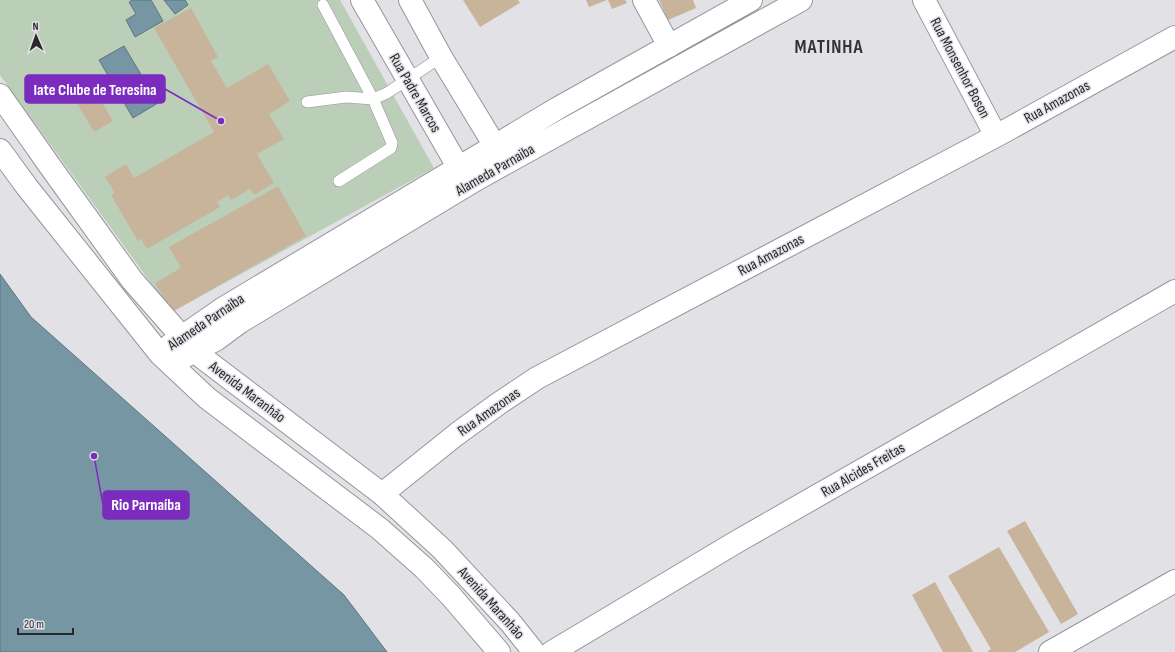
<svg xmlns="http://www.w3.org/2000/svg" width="1175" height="652" viewBox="0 0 1175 652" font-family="'Sofia Sans Condensed',sans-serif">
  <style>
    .green { fill: #bbceb7 }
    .water { fill: #7596a2; stroke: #5e757e }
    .building { fill: #c8b49b }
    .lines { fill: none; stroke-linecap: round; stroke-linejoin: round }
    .lane-casing { stroke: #95959a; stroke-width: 12 }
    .street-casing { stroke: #95959a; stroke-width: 24 }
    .secondary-casing { stroke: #95959a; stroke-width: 24 }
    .lane { stroke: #fff; stroke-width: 11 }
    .street { stroke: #fff; stroke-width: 22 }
    .secondary { stroke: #fff; stroke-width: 22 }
    .labels { text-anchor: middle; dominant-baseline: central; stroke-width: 3; stroke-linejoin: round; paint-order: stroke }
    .street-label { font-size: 15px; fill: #28282a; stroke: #e1e1e6 }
    .district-label { font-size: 19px; font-weight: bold; letter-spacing: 1px; fill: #333337; stroke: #e1e1e6 }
    .leader { fill: none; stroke: #7b2cbf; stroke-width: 1.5 }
    .callout-dot { fill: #7b2cbf; stroke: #e1e1e6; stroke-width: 1.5 }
    .callout { fill: #7b2cbf; stroke: #7b2cbf; stroke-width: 1.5 }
    .callout-label { font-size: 16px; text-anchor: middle; font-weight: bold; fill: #fff }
  </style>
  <rect width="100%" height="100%" fill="#e1e1e6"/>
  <path class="green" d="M0,0H340L434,168L172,312L0,75Z"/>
  <path class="water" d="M132,0H151L163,21L135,37L126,20L136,14L129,2Z
    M164,0H185L188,5L175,14Z
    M124,46L158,103L133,118L99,60Z
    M0,274L31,317L344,595L387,652H0Z"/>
  <path class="building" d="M463,0H518L520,3L480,27Z
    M586,0H607L589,7Z
    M608,0H625L627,3L612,9Z
    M659,0H693L696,8L668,20Z
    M191,8L218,57L211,61L227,88L268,64L290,101L269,114L284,139L257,154L274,183L254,195L250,189L231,200L228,195L217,202L220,207L147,249L141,239L138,241L111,195L115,193L105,177L126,164L134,178L214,132L154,28Z
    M87,77L113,121L94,132L68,88Z
    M278,186L306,236L172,312L155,283L181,268L169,247Z
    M1025,521L1078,614L1061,624L1007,531Z
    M999,547L1049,632L1015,652H988V651L991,649L948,576Z
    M935,582L973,652H943L912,595Z"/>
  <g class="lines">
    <defs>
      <path id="lane" d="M323,5L373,99L387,93L441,57
        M307,102L346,97L373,99L392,143L391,148L339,181"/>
      <path id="street" d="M362,0L468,184
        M410,0L441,57L495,146
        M644,0L669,46
        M924,0L996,136
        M382,494L457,434L498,404L537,378L996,136L1175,37
        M552,652L738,541L1175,291
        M1050,652L1175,581"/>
      <path id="secondary" d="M0,95L52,169L132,280L195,352L382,494L442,549L510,622L534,652
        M0,150L27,187L160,354L207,398L380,529L424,568L450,595L499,652
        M170,345L222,309L558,108L751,0
        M171,364L217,339L240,322L477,179L801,0"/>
    </defs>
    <use href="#lane" class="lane-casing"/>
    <use href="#street" class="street-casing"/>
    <use href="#secondary" class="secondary-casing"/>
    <use href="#lane" class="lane"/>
    <use href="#street" class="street"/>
    <use href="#secondary" class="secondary"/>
  </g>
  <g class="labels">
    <g class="street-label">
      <text transform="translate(960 68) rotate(62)">Rua Monsenhor Boson</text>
      <text transform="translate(415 93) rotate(60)">Rua Padre Marcos</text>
      <text transform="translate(1057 102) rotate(-29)">Rua Amazonas</text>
      <text transform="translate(495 170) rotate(-30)">Alameda Parnaiba</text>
      <text transform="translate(771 255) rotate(-28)">Rua Amazonas</text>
      <text transform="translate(206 322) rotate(-34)">Alameda Parnaiba</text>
      <text transform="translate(247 392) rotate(37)">Avenida Maranhão</text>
      <text transform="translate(489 412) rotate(-35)">Rua Amazonas</text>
      <text transform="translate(863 470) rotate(-30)">Rua Alcides Freitas</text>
      <text transform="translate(491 603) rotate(48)">Avenida Maranhão</text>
    </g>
    <g class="district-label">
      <text x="829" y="47">MATINHA</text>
    </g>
  </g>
  <path class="leader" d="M221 121L165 89M94 456L103 505"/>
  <g class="callout-dot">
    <circle cx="221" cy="121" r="4"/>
    <circle cx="94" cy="456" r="4"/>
  </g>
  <g class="callout">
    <rect x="25" y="75" width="140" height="28" rx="4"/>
    <rect x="103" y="491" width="86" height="28" rx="4"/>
  </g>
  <g class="callout-label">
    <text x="95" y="95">Iate Clube de Teresina</text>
    <text x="146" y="510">Rio Parnaíba</text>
  </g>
  <g transform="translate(36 36) rotate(358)" stroke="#e1e1e6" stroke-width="3" paint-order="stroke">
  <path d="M0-3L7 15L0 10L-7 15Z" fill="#28282a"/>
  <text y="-6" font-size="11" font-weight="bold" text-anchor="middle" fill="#28282a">N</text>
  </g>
  <path d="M18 628v6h55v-6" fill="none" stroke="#28282a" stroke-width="2"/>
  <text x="24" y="628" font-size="12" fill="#28282a" stroke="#e1e1e6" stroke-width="3" paint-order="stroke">20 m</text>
</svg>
